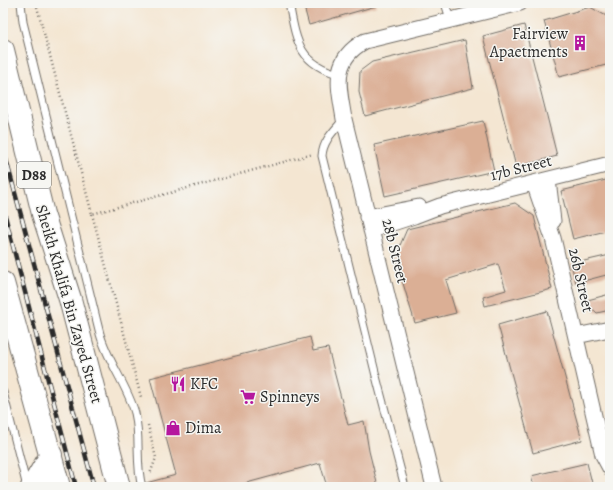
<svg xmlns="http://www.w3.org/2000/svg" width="613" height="490" viewBox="0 0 613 490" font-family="Alegreya,serif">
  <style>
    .building { fill: #dbaf95 }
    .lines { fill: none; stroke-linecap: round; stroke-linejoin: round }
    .lane-casing { stroke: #716c65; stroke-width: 9 }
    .street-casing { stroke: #716c65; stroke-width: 17 }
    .primary-casing { stroke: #716c65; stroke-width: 24 }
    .path { stroke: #716c65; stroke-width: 2.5; stroke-dasharray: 1 3; stroke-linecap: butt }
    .lane { stroke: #fff; stroke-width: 7 }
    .street { stroke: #fff; stroke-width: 15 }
    .primary { stroke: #fff; stroke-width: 22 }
    .rail-casing { stroke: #2b2b2b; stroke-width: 4.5 }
    .rail { stroke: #f6f6f2; stroke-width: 3; stroke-dasharray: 9; stroke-linecap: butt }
    .labels { text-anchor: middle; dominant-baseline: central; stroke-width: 3; stroke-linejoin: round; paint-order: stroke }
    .shield { fill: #f6f6f2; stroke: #686867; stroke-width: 1 }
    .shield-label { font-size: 15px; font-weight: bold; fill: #2b2b2b }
    .poi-label { font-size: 16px; fill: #2b2b2b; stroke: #f6f6f2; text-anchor: start }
    .street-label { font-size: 16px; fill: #2b2b2b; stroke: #f6f6f2 }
  </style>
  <rect width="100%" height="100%" fill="#f6f6f2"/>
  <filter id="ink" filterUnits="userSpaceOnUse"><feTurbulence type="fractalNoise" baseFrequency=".025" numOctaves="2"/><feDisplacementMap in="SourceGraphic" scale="8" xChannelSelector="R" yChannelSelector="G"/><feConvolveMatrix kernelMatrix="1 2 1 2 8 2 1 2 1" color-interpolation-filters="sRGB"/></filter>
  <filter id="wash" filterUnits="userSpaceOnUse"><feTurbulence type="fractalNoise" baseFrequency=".012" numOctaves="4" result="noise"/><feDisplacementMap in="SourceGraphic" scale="16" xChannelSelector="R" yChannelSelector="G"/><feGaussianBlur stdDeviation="0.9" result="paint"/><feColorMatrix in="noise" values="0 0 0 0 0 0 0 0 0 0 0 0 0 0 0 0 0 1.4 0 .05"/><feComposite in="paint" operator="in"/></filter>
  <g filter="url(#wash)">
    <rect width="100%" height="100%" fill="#f4e6d2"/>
    <g id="blocks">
      <path class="building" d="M303,3H376V6L309,25Z
        M590,7L610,18V64L559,77L544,21Z
        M524,25L557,156L516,167L483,36Z
        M465,40L473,88L365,116L359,92L360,71L372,62Z
        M483,121L494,171L385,196L374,145Z
        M610,179V230L573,239L561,191Z
        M515,203L534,216L552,289L485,306L483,297L506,290L498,264L446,280L456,313L415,323L395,257L407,229Z
        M610,255V274L576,283L571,264Z
        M610,294V310L597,313L584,301Z
        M547,311L582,440L533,453L498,325Z
        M310,337L313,351L328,348L348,425L364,421L369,451L378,487H327L320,463L232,487H147L146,483L176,475L150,378Z
        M587,463L593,487H534L531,476Z"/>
    </g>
  </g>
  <g filter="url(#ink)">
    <use href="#blocks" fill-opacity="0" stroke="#716c65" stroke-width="1"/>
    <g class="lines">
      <defs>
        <path id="lane" d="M21,3L23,22L100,334C108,362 127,385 135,413C141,438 135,463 142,487
          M289,3C296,39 298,64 339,74
          M445,3L450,19
          M344,119C335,130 323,140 322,156L377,380L405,487
          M3,392L27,487"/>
        <path id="street" d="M548,180L553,221
          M534,183L553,238L603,455L610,468
          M367,217L419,207
          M371,230L414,216L440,206L610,164
          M576,336L610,329
          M434,487L344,119C339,87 330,60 365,41L520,3"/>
        <path id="primary" d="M3,50L43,214L70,299L119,487
          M3,283L59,487
          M32,487L51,455"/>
      </defs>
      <use href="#lane" class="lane-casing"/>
      <use href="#street" class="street-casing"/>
      <use href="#primary" class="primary-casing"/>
      <path class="path" d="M36,3L92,214L313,154
        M92,214L141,397
        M148,425L156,458L150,474"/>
      <use href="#lane" class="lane"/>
      <use href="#street" class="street"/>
      <use href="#primary" class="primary"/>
      <defs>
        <path id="rail" d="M3,148L94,487
          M3,208L76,487"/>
      </defs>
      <use href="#rail" class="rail-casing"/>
      <use href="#rail" class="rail"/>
    </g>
  </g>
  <defs>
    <symbol id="building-bare" viewBox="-9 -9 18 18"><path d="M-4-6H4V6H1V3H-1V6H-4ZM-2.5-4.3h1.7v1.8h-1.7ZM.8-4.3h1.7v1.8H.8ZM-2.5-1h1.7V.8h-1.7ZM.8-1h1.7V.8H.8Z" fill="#b5179e" stroke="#f6f6f2" stroke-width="2.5" paint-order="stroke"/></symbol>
    <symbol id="restaurant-bare" viewBox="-9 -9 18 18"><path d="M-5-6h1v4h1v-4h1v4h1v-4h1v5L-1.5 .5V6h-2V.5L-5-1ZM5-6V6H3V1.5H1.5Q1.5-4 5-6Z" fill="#b5179e" stroke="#f6f6f2" stroke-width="2.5" paint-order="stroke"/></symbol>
    <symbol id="supermarket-bare" viewBox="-9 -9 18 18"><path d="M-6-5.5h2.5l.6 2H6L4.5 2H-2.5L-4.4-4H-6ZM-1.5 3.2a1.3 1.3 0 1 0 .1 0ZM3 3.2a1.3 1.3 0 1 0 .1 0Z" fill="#b5179e" stroke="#f6f6f2" stroke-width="2.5" paint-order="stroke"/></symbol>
    <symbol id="shop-bare" viewBox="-9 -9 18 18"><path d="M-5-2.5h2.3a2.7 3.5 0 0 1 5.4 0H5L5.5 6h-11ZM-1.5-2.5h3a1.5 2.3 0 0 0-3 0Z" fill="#b5179e" stroke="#f6f6f2" stroke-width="2.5" paint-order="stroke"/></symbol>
  </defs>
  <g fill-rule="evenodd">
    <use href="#building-bare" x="569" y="32" width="22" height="22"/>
    <use href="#restaurant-bare" x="167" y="373" width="22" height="22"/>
    <use href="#supermarket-bare" x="237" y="386" width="22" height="22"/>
    <use href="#shop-bare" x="162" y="417" width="22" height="22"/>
  </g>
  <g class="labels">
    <rect class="shield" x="17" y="162" width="34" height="26" rx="3"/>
    <g class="shield-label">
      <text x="34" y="175">D88</text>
    </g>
    <g class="poi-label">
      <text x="568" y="34" text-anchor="end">Fairview<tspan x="568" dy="18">Apaetments</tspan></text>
      <text x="190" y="384">KFC</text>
      <text x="260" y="397">Spinneys</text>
      <text x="185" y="428">Dima</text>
    </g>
    <g class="street-label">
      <text transform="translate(521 168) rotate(-14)">17b Street</text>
      <text transform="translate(395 251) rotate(76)">28b Street</text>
      <text transform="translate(581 280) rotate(77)">26b Street</text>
      <text transform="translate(69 304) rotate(74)">Sheikh Khalifa Bin Zayed Street</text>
    </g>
  </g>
  <rect width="613" height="490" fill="none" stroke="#f6f6f2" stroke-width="16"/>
</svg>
